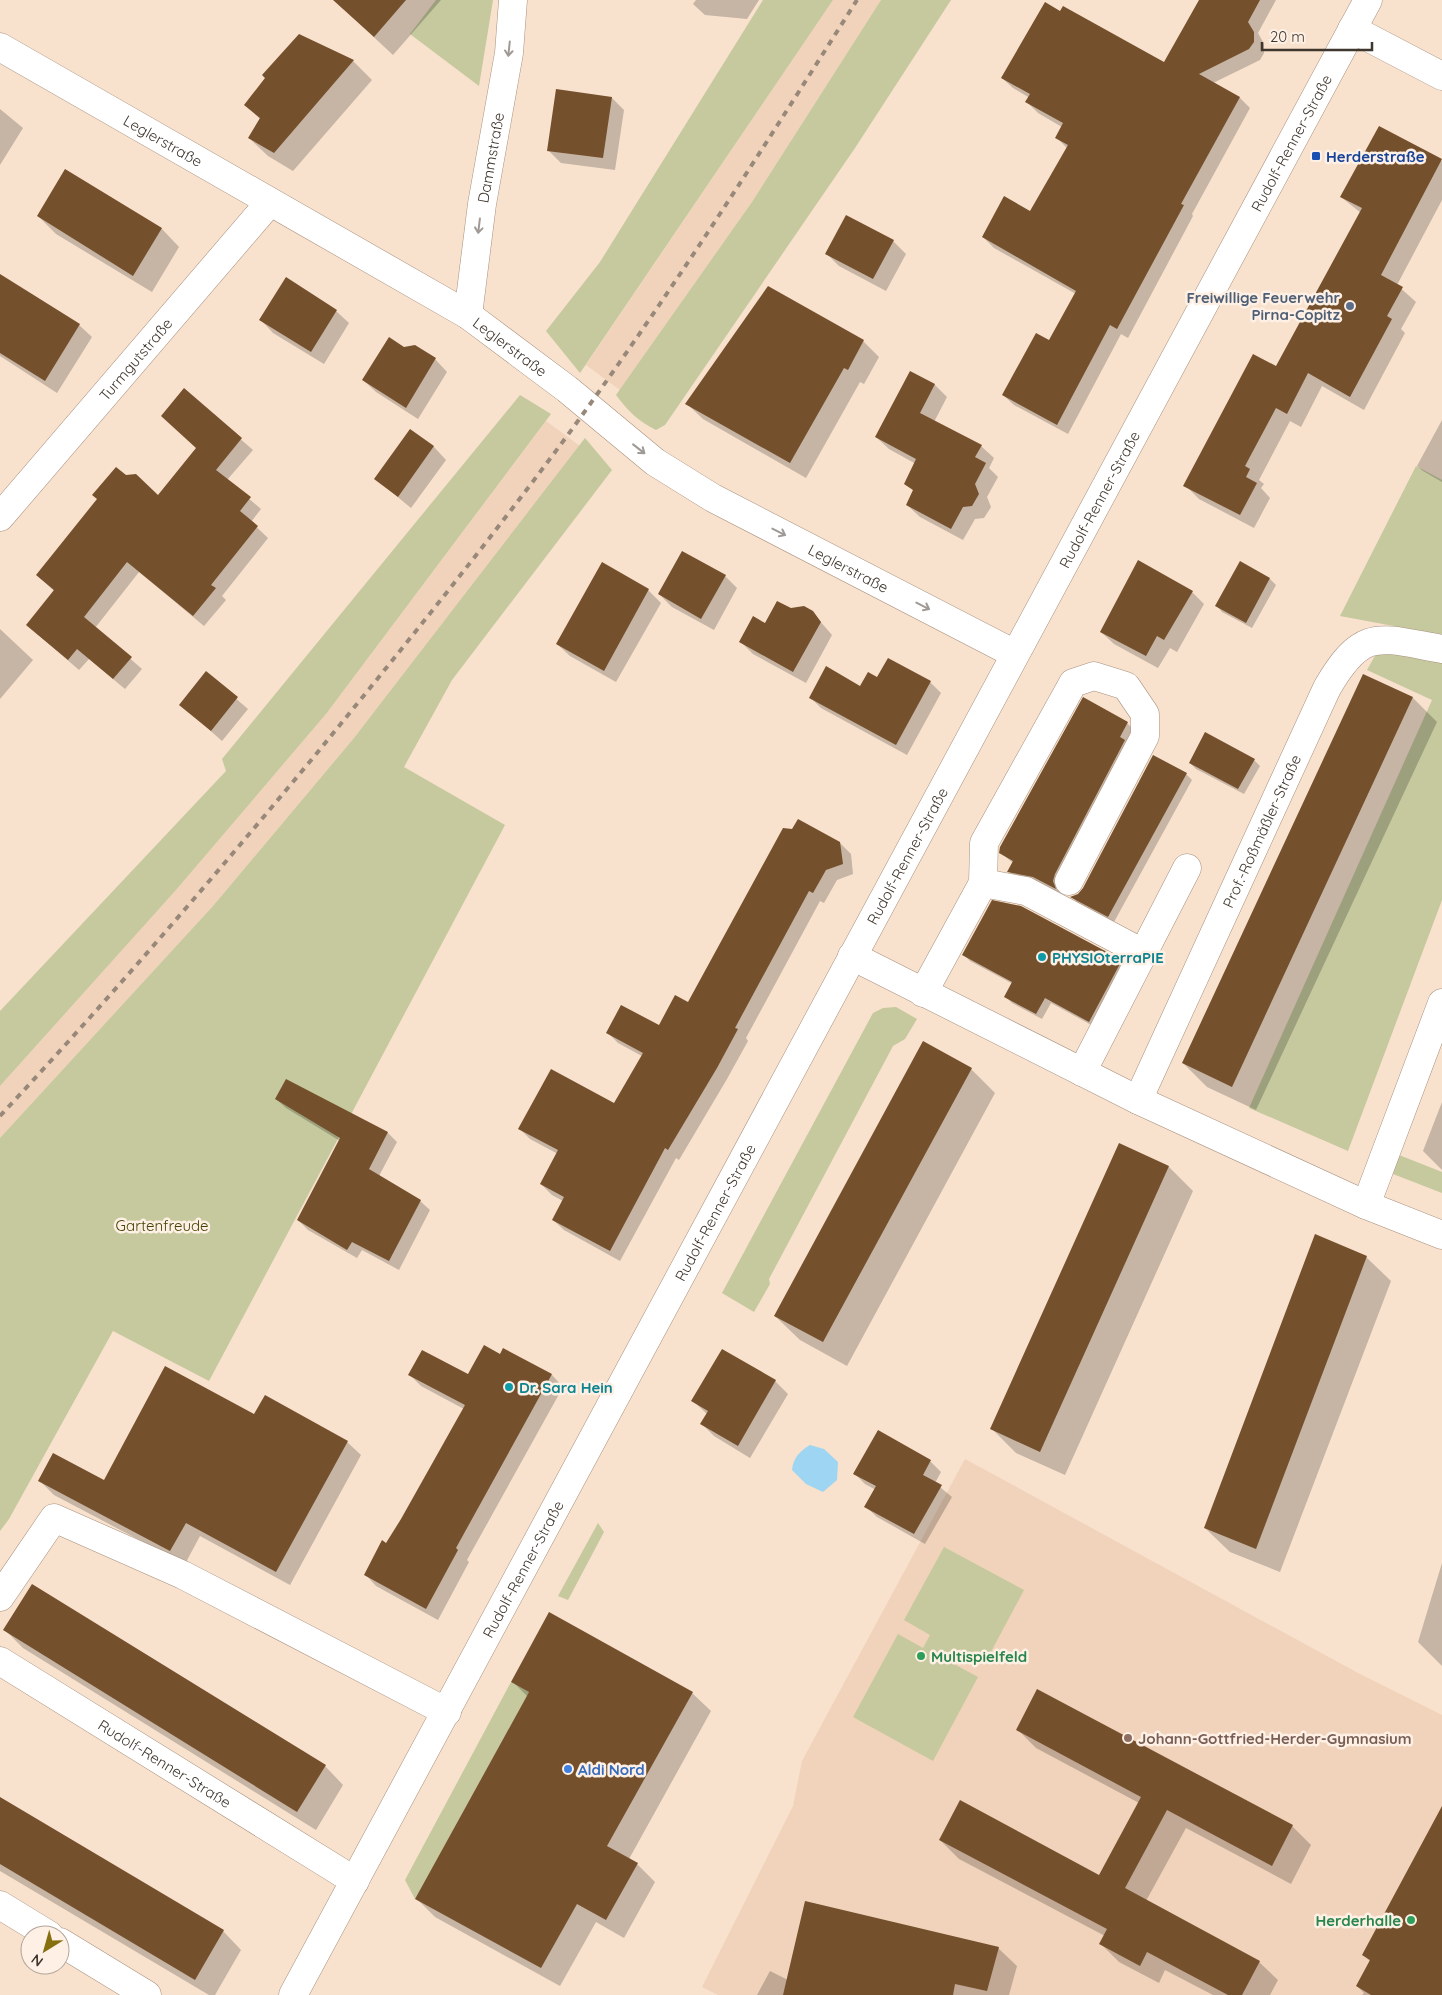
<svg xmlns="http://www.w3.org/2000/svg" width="1442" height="1995" viewBox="0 0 1442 1995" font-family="Quicksand,sans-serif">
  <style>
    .built { fill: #f0d3ba }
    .green { fill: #c5c99d }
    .water { fill: #9ed5f2 }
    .shadow { fill: #0003 }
    .building { fill: #74502d }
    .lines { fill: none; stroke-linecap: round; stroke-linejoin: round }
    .minor-casing { stroke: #a7917f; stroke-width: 29 }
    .minor { stroke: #fff; stroke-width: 28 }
    .rail { stroke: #97887a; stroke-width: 4; stroke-dasharray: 6 6; stroke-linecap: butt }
    .oneway { stroke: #9f9a96 }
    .transit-dot { fill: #1a4fb4; stroke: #fef0e4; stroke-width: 2 }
    .service-dot { fill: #5c6f8a; stroke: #fef0e4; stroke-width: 2 }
    .culture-dot { fill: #0f9aa8; stroke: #fef0e4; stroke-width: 2 }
    .leisure-dot { fill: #2e9e5b; stroke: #fef0e4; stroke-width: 2 }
    .education-dot { fill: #8d6e63; stroke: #fef0e4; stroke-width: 2 }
    .shop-dot { fill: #3f7fe0; stroke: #fef0e4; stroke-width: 2 }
    .labels { text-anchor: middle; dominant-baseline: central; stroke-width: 5; stroke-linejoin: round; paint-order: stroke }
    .street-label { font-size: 15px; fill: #3f362e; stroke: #fef0e4 }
    .transit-label { font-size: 15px; font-weight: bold; fill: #164399; stroke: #fef0e4; text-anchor: start }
    .service-label { font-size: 15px; font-weight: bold; fill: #4e5e75; stroke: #fef0e4; text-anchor: end }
    .culture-label { font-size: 15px; font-weight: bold; fill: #0d838f; stroke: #fef0e4; text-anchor: start }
    .park-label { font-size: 15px; fill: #414302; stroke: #fef0e4 }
    .leisure-label { font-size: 15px; font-weight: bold; fill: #27864d; stroke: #fef0e4; text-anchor: start }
    .education-label { font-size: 15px; font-weight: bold; fill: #785e54; stroke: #fef0e4; text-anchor: start }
    .shop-label { font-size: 15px; font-weight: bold; fill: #366cbe; stroke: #fef0e4; text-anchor: start }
  </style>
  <rect width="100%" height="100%" fill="#f8e1cd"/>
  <path class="built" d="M833,0H881L752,202L620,390L586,365Z
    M546,421L580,446L354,738L213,906L0,1138V1086L176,890L326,714Z
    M965,1459L1358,1673L1442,1715V1995H718L702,1987L793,1806L802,1761Z"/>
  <path class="green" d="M436,0H493L479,86L410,34Z
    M763,0H833L580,373L546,331L600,262Z
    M881,0H951L855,148L665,425L656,430C638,421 628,411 616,395L752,202Z
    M520,395L551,414L326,714L176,890L0,1086V1011L226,771L222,759Z
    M585,438L612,470L452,680L404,767L505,825L209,1381L113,1331L9,1519L0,1531V1138L213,906L354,738Z
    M1416,466L1442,480V635L1340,616Z
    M1381,645L1442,658V900L1348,1151L1249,1108L1432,700L1367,670Z
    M896,1007L917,1019L905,1039L893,1046L769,1279L770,1284L754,1312L722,1293L873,1013L883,1008Z
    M1399,1155L1442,1172V1193L1393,1174Z
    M598,1523L604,1532L568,1600L558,1596Z
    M944,1547L1024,1590L985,1663L960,1649L952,1663L978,1677L933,1761L853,1717L898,1634L923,1648L930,1635L904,1620Z
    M511,1682L529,1692L415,1899L405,1880Z"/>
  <path class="water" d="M810,1445L824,1449L838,1462L837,1480L823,1492L806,1484L792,1470C793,1458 800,1451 810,1445Z"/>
  <path class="shadow" d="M334,0H441L393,55Z
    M696,0H759L747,19L705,15L693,4Z
    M1200,0H1276L1258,33L1264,44V53L1260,60L1213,83L1240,98L1250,108L1192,214L1193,216L1128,338L1121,334L1068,434L1014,405L1003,395L1050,342L1076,294L994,248L983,237L1030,213L1067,148L1056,137L1062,127L1038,113L1027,102L1030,98L1013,88L1002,78L1165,64Z
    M299,35L353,61L372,80L293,171L268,156L249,138L261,120L246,105Z
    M612,98L624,110L615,170L561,163L548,150Z
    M0,109L23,128L0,165Z
    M1379,127L1442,161V200L1397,285L1416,302L1401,329L1405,333L1364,410L1322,386L1301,427L1290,421L1259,480L1264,484L1261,488L1270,498L1254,528L1199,499L1185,485L1277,368L1361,213L1341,197Z
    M66,170L162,229L179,247L152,292L56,234L38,216Z
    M893,241L906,254L886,291L839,266L827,254Z
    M0,287L79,325L92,337L57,393L0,356Z
    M768,288L863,341L879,357L864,384L860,382L806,478L703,419L687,404Z
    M336,311L349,323L324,364L273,333L261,320Z
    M404,348L435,359L447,372L418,419L376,392L363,380Z
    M911,372L935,385L947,397L934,422L981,446L994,458L989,468L998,477L987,497L991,507L984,518L975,519L963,540L920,517L907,505L914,491L906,483L916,464L889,449L876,437Z
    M184,390L253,450L227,480L261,509L251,522L268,538L222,596L226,600L204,626L139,572L95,628L142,669L125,689L89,659L79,670L27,625L54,591L37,575L125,476L158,497L197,449Z
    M1442,420V482L1423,471L1417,466Z
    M410,431L434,447L446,460L411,508L376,479Z
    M1240,563L1270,579L1276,585L1252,628L1222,612L1217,606Z
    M725,576L737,588L714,630L672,607L659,594Z
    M648,590L661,603L616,682L570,656L557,644Z
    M1192,592L1204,604L1177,652L1170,648L1158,668L1114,644L1101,632Z
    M791,609L812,612L832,635L806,683L753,654L741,642Z
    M0,629L33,660L0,699Z
    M206,673L248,709L222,741L181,705Z
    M1364,676L1413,698L1437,722L1256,1110L1207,1087L1183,1063Z
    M878,678L930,682L941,693L907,755L821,708L810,697L861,687Z
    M1127,723L1133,729L1126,743L1130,747L1059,888L1060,893L1040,883L1014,877L1009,871L1013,863L1001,853Z
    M1254,760L1260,766L1244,794L1196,769L1190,763Z
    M1186,774L1192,780L1114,922L1077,902L1072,897L1078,895Z
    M840,843L851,854L853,874L837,880L824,903L820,901L746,1038L748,1041L727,1079L679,1160L676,1158L620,1261L564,1230L553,1220L563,1201L552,1195L541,1184L558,1154L530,1139L520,1129L614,1104L642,1056L618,1043L607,1032L660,1026L688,1004Z
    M964,955L1121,961L1127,967L1095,1027L1051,1003L1042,1019L1012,1003L1006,997L1013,984L970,961Z
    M971,1069L995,1093L847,1366L800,1340L775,1316Z
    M287,1081L388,1133L397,1142L379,1176L420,1201L430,1210L399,1270L362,1250L357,1258L308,1230L298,1220L340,1141L286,1108L276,1099Z
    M1442,1102V1170L1423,1151Z
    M1120,1145L1169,1167L1193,1191L1065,1475L1016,1453L992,1429Z
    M1366,1257L1391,1281L1280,1572L1230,1552L1205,1528Z
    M504,1350L552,1375L563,1387L467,1560L469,1562L438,1620L376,1586L365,1574L387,1545L464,1409L421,1386L410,1375L469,1376L501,1356Z
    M722,1350L775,1381L788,1394L750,1458L714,1436L702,1424L707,1414L693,1401Z
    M255,1416L347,1442L361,1455L290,1585L200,1536L185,1564L54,1495L40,1481L104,1482Z
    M930,1461L941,1472L935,1483L952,1497L925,1544L877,1517L866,1507L876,1490L865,1484L855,1474Z
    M1442,1563V1666L1418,1642Z
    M5,1630L325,1766L343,1785L316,1830L23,1648Z
    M512,1681L692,1693L711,1711L629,1859L637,1864L655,1882L624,1938L596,1922L560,1986L435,1917L416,1898L528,1697Z
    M1038,1691L1292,1826L1311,1845L1291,1884L1186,1828L1146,1901L1259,1962L1278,1980L1270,1995H1213L1165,1970L1159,1983L1119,1962L1101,1944L1105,1936L959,1859L940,1840L1100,1876L1139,1803L1036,1748L1017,1729Z
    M0,1799L223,1931L241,1950L215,1995H209L0,1871Z
    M1442,1809V1995H1362L1364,1993L1357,1986L1371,1962L1363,1955Z
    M998,1948L1017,1966L1009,1995H757L770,1971L788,1980Z"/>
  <path class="building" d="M333,0H406L374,37Z
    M1199,0H1260L1248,22L1254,32V42L1249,49L1199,74L1240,97L1181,204L1184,205L1117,329L1110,325L1057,425L1002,395L1036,333L1049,340L1076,291L982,237L1004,196L1030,211L1068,145L1055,138L1063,123L1025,102L1030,94L1001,78L1045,2L1060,11L1063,6L1164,62Z
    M299,34L354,60L274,153L248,138L260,118L244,105L265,78L262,75Z
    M556,89L612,97L603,158L547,151Z
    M1379,126L1442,159L1381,275L1403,287L1387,316L1392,319L1350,397L1308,373L1287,414L1276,408L1245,466L1250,469L1246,477L1257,483L1240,515L1183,486L1253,354L1276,366L1362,208L1340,197Z
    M65,169L162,228L133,276L37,216Z
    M846,215L894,240L873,279L825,254Z
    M0,274L80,324L45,381L0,353Z
    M286,277L337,310L311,352L259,320Z
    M768,286L864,340L848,370L844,368L790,463L685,404Z
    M389,337L404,347L415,345L436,358L406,408L362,380Z
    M910,371L935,384L920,413L982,445L975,457L986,463L975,484L979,494L972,506L963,507L951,529L906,505L913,490L904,484L916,459L875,437Z
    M184,388L242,438L216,470L251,497L240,511L258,526L211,585L216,588L193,616L127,562L84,617L132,657L113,679L77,649L68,660L26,625L54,590L36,575L97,499L92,495L116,467L126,475L136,474L158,495L196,448L161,416Z
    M410,429L434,446L398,497L374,479Z
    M682,551L726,575L701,619L658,594Z
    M1138,560L1193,591L1164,640L1157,636L1146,656L1100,632Z
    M1240,561L1270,578L1246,623L1215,606Z
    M602,562L649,589L604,671L556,644Z
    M777,601L791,608L804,606L813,611L821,622L793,672L739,642L753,616L765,623Z
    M888,658L931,681L896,745L809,698L826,666L860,686L868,672L877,677Z
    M206,671L238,697L211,731L179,705Z
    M1363,674L1413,697L1232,1087L1182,1063Z
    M1083,697L1128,722L1120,737L1125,740L1055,874L1053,881L1056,889L1033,877L1007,872L1013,861L999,853L1000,847Z
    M1205,732L1255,759L1238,789L1189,763Z
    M1153,755L1187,773L1108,917L1070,897L1078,894L1083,888Z
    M798,819L840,842L843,864L826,870L813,893L809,891L735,1028L738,1029L717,1068L668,1150L665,1148L610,1251L552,1220L564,1197L540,1184L558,1150L518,1129L551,1069L614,1103L643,1053L606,1033L621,1005L659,1025L675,995L688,1002L783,828L792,829Z
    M992,900L1021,906L1122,960L1089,1022L1045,998L1036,1014L1004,997L1012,982L962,955Z
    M923,1041L972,1068L823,1342L774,1316Z
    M286,1079L388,1132L369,1169L421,1200L389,1261L352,1242L347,1250L297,1220L340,1138L275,1099Z
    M1119,1143L1169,1166L1040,1452L990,1429Z
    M1315,1234L1367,1256L1256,1549L1204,1528Z
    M484,1345L500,1354L503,1348L552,1374L456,1548L458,1550L426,1609L364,1575L382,1540L386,1543L401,1519L465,1405L408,1375L422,1350L468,1374Z
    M722,1349L776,1380L738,1446L700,1424L708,1411L691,1401Z
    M165,1366L254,1414L265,1395L348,1441L276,1572L186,1523L170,1551L38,1481L53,1453L104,1480Z
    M878,1430L931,1460L923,1475L942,1485L914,1534L864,1507L876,1486L853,1474Z
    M32,1584L326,1765L297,1812L3,1630Z
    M549,1612L693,1692L607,1846L638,1863L606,1920L577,1904L541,1968L415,1899L529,1692L511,1682Z
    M1037,1689L1293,1825L1272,1866L1167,1810L1125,1888L1260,1961L1242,1995H1228L1147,1952L1140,1966L1099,1944L1107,1929L939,1840L960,1800L1099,1875L1141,1797L1016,1730Z
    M0,1797L224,1930L195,1980L0,1864Z
    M1442,1806V1995H1371L1356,1986L1370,1960L1362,1955Z
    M805,1901L999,1947L987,1991L955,1984L953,1995H783Z"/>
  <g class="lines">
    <defs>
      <g id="minor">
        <path d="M1352,29L1442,76"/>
        <path id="s1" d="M0,47L468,315L567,389L655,462L713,498L1015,654"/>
        <path id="s2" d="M468,315L482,204L509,53L513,0"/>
        <path id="s3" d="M0,517L270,202"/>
        <path d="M983,883L1026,891L1143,953"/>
        <path d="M852,956L1138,1100L1366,1205L1442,1235"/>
        <path d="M923,993L983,883L984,843L1073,683L1094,676L1126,686L1145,714V736L1069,881"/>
        <path d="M1082,1072L1187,868"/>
        <path id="s4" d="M1138,1100L1327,688C1363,626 1379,638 1442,649"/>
        <path d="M1366,1205L1442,1003"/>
        <path d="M0,1597L54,1518L183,1575L447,1712"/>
        <path id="s5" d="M0,1661L355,1881"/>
        <path d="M0,1905L49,1935"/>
        <path d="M60,1942L147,1995"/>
        <path id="s6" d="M293,1995L1368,0"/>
      </g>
    </defs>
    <use href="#minor" class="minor-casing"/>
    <use href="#minor" class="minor"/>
    <path class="rail" d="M0,1116C110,998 214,877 317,753C402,649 487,544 567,436C670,295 764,147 857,0"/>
  </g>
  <defs><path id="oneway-shaft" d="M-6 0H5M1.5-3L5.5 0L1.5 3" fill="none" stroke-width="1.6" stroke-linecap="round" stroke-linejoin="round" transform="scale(1.25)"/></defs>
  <g class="oneway">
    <use href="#oneway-shaft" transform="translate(509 49) rotate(96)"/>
    <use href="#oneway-shaft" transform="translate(479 226) rotate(97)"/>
    <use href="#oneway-shaft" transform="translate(639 449) rotate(38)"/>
    <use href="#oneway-shaft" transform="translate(779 532) rotate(27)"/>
    <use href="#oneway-shaft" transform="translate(923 606) rotate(27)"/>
  </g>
  <rect class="transit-dot" x="1311" y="151" width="10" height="10" rx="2.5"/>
  <circle class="service-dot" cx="1350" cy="306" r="5"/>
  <g class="culture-dot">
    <circle cx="1042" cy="957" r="5"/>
    <circle cx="509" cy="1387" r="5"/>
  </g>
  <g class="leisure-dot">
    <circle cx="921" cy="1656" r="5"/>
    <circle cx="1411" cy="1920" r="5"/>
  </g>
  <circle class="education-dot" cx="1128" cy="1738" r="5"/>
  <circle class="shop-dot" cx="568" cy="1769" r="5"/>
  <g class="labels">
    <g class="street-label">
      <text stroke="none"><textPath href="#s1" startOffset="188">Leglerstraße</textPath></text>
      <text stroke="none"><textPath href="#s6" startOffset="2104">Rudolf-Renner-Straße</textPath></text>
      <text stroke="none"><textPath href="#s2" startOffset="159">Dammstraße</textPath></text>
      <text stroke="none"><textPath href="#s1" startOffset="592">Leglerstraße</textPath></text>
      <text stroke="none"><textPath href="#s3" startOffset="208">Turmgutstraße</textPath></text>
      <text stroke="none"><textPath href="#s6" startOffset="1699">Rudolf-Renner-Straße</textPath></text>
      <text stroke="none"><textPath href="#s1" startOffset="998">Leglerstraße</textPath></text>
      <text stroke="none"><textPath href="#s4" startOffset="296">Prof.-Roßmäßler-Straße</textPath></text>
      <text stroke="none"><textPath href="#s6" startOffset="1294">Rudolf-Renner-Straße</textPath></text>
      <text stroke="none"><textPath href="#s6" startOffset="889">Rudolf-Renner-Straße</textPath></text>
      <text stroke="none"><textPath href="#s6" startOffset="484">Rudolf-Renner-Straße</textPath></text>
      <text stroke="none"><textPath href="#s5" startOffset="194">Rudolf-Renner-Straße</textPath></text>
    </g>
    <g class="transit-label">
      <text x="1326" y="156">Herderstraße</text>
    </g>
    <g class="service-label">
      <text x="1340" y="297">Freiwillige Feuerwehr<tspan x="1340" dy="17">Pirna-Copitz</tspan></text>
    </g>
    <g class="culture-label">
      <text x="1052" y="957">PHYSIOterraPIE</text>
      <text x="519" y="1387">Dr. Sara Hein</text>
    </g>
    <g class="park-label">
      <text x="162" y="1225">Gartenfreude</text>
    </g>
    <g class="leisure-label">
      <text x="931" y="1656">Multispielfeld</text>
      <text x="1401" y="1920" text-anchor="end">Herderhalle</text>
    </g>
    <g class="education-label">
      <text x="1138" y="1738">Johann-Gottfried-Herder-Gymnasium</text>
    </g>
    <g class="shop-label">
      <text x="578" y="1769">Aldi Nord</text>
    </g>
  </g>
  <g transform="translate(45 1950) rotate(217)"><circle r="24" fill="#fef0e4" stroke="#b2a69b"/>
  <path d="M0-4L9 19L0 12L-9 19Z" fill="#856f0e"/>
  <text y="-8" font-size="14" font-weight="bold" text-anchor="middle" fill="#3f362e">N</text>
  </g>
  <path d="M1262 42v8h110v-8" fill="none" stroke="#3f362e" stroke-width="2.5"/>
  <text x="1270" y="42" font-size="15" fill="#3f362e" stroke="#fef0e4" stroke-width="4" paint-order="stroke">20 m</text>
</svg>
